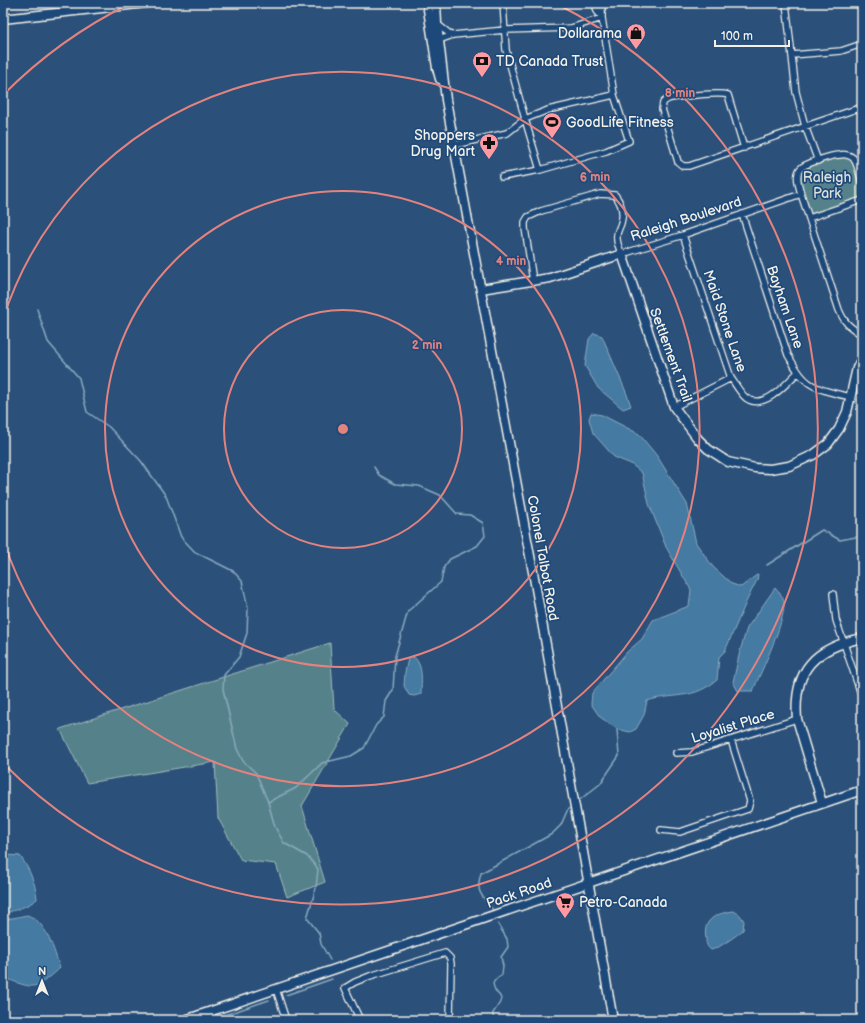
<svg xmlns="http://www.w3.org/2000/svg" width="865" height="1023" viewBox="0 0 865 1023" font-family="'Balsamiq Sans',sans-serif">
  <style>
    .green { fill: #55828a; stroke: #a4bab9 }
    .water { fill: #457aa2; stroke: #8baabe }
    .lines { fill: none; stroke-linecap: round; stroke-linejoin: round }
    .stream { stroke: #8baabe; stroke-width: 1.5 }
    .street-casing { stroke: #f4f1e8; stroke-width: 8 }
    .secondary-casing { stroke: #f4f1e8; stroke-width: 11 }
    .street { stroke: #1f4a7a; stroke-width: 5.5 }
    .secondary { stroke: #1f4a7a; stroke-width: 8 }
    .ring { fill: none; stroke: #e4827e; stroke-width: 2 }
    .labels { text-anchor: middle; dominant-baseline: central; stroke-width: 3.5; stroke-linejoin: round; paint-order: stroke }
    .poi-label { font-size: 14px; fill: #f4f1e8; stroke: #1f4a7a; text-anchor: start }
    .park-label { font-size: 14px; fill: #dce0da; stroke: #1f4a7a }
    .street-label { font-size: 14px; fill: #f4f1e8; stroke: #1f4a7a }
    .centre { fill: #e4827e; stroke: #1f4a7a; stroke-width: 2 }
    .ring-label { font-size: 12px; text-anchor: middle; font-weight: bold; fill: #e4827e; stroke: #1f4a7a; stroke-width: 3.5; stroke-linejoin: round; paint-order: stroke }
  </style>
  <rect width="100%" height="100%" fill="#2b517b"/>
  <filter id="ink" filterUnits="userSpaceOnUse"><feTurbulence type="fractalNoise" baseFrequency=".025" numOctaves="2"/><feDisplacementMap in="SourceGraphic" scale="8" xChannelSelector="R" yChannelSelector="G"/><feConvolveMatrix kernelMatrix="1 2 1 2 8 2 1 2 1" color-interpolation-filters="sRGB"/></filter>
  <g filter="url(#ink)">
    <path class="green" d="M839,155L854,159L862,183V200L809,218L801,194L800,169Z
      M330,643L334,709L350,724L302,806L325,882L287,897L276,864L241,860L218,818L215,762L87,783L60,729Z"/>
    <path class="water" d="M594,333L602,336L626,392L631,406L623,409L598,388L585,366L589,339Z
      M591,413L602,415L639,434L657,456L687,504L696,543L713,567L732,584L741,587L758,574L757,580L747,600L725,651L719,657L717,680C707,688 695,694 682,695C670,697 659,697 647,701L644,715L636,729L630,732L617,729L600,717L591,704L592,693L627,652L642,639L653,620L689,606L691,590L666,547L649,504L642,473L631,464L614,457L593,433L589,419Z
      M775,588C777,591 782,595 783,598C790,614 760,673 753,691H738L733,682L740,651L747,628Z
      M414,657C424,666 421,682 421,694L414,696L409,695L404,686L405,672L408,659Z
      M7,855L20,856C29,868 36,884 37,899C27,907 15,910 3,914V856Z
      M734,911L740,915L744,921L743,930C737,935 718,949 711,950C707,947 706,944 706,939C702,919 717,913 734,911Z
      M27,915C47,921 54,951 60,968C54,974 41,985 33,986C25,987 11,980 3,977V920Z"/>
    <g class="lines">
      <path class="stream" d="M37,309L48,342L79,378L87,412L109,427L141,461L166,496L181,537L195,552L233,571L242,581L248,608L247,633L239,657L224,675L223,689L237,749L243,761L256,773L268,802L275,827L284,843L307,856L318,869L316,888L307,918L319,933L321,944L330,960
        M767,565L822,530L840,540L856,537
        M268,802L296,788L322,763L351,756L364,748L376,725L384,717L386,701L393,690L395,656L408,611L441,582L444,567L450,559L477,546L485,536L483,523L470,515L457,514L440,495L419,486L395,484L379,475L374,467
        M577,802L600,784L619,756L617,729
        M493,910C482,895 475,893 481,873L552,834L561,825L567,811L572,806
        M286,995L332,979
        M219,1017L269,1000
        M496,1020L493,1017V1013C510,990 495,1001 493,983L497,978L502,975L503,966L501,957L508,947L507,939L498,924"/>
      <defs>
        <path id="street" d="M503,3L506,50L525,119L548,110L614,95L602,18
          M595,3L597,11L601,16
          M786,3L796,92L805,126L818,161
          M437,24L451,35
          M439,40L453,35L505,30L571,28L602,18V8L601,3
          M792,55L841,51L862,44
          M454,145L507,133L525,119L540,170L606,151L629,141L614,95
          M744,148L728,95C721,92 677,96 668,99C667,100 664,101 663,103L662,109L678,162L683,166H689L862,107
          M502,177L540,170
          M862,183C860,176 858,165 854,159C851,155 844,154 840,155C832,155 803,164 800,169C795,176 799,186 801,194L839,310C845,324 850,327 862,335
          M742,214L788,355C794,365 799,376 809,383C821,391 837,394 851,397
          M809,218L862,200
          M683,235L731,378C736,385 740,393 746,398C764,411 787,383 798,372
          M533,281L525,228V222L528,217L541,211L600,194L615,195C622,204 624,213 621,223C620,227 617,231 617,235C616,242 619,248 622,254L683,235L801,194
          M674,407L731,378
          M833,594L836,620L862,697
          M676,753L692,752L797,719
          M661,830L680,832L748,809L750,801L731,740
          M276,989L286,1020
          M211,1020L213,1011
          M360,1020L345,988L355,982L370,976L445,953L450,958L451,964L450,1020"/>
        <path id="secondary" d="M427,3L437,68L440,79
          M436,3L437,24L446,100L454,145L535,583L613,1020
          M3,19L147,3
          M481,289L550,278L622,254L674,407L698,439L708,449L728,462L755,468L770,469L789,466L800,461L813,455L828,444L839,429L847,412L857,368L862,358
          M822,803L797,719C793,669 815,648 862,638
          M185,1020L862,790"/>
      </defs>
      <use href="#street" class="street-casing"/>
      <use href="#secondary" class="secondary-casing"/>
      <use href="#street" class="street"/>
      <use href="#secondary" class="secondary"/>
    </g>
  </g>
  <g class="ring">
    <circle cx="343" cy="429" r="119"/>
    <circle cx="343" cy="429" r="238"/>
    <path d="M3 319A357 357 0 1 1 3 539"/>
    <path d="M3 95A476 476 0 0 1 131 3M555 3A476 476 0 1 1 3 763"/>
  </g>
  <defs>
    <symbol id="shop-pin" viewBox="-11 -11 22 30"><path d="M0 17L-7.5 6A9.5 9.5 0 1 1 7.5 6Z" fill="#ff9aa2" stroke="#1f4a7a"/><path d="M-5-2.5h2.3a2.7 3.5 0 0 1 5.4 0H5L5.5 6h-11ZM-1.5-2.5h3a1.5 2.3 0 0 0-3 0Z" fill="#111"/></symbol>
    <symbol id="bank-pin" viewBox="-11 -11 22 30"><path d="M0 17L-7.5 6A9.5 9.5 0 1 1 7.5 6Z" fill="#ff9aa2" stroke="#1f4a7a"/><path d="M-6-4H6V4H-6ZM0-2.3a2.3 2.3 0 1 0 0 4.6a2.3 2.3 0 1 0 0-4.6Z" fill="#111"/></symbol>
    <symbol id="stadium-pin" viewBox="-11 -11 22 30"><path d="M0 17L-7.5 6A9.5 9.5 0 1 1 7.5 6Z" fill="#ff9aa2" stroke="#1f4a7a"/><path d="M0-5a6.5 5 0 1 0 0 10a6.5 5 0 1 0 0-10ZM-3.5-1.8h7v3.6h-7Z" fill="#111"/></symbol>
    <symbol id="pharmacy-pin" viewBox="-11 -11 22 30"><path d="M0 17L-7.5 6A9.5 9.5 0 1 1 7.5 6Z" fill="#ff9aa2" stroke="#1f4a7a"/><path d="M-2-6h4v4h4v4h-4v4h-4v-4h-4v-4h4Z" fill="#111"/></symbol>
    <symbol id="supermarket-pin" viewBox="-11 -11 22 30"><path d="M0 17L-7.5 6A9.5 9.5 0 1 1 7.5 6Z" fill="#ff9aa2" stroke="#1f4a7a"/><path d="M-6-5.5h2.5l.6 2H6L4.5 2H-2.5L-4.4-4H-6ZM-1.5 3.2a1.3 1.3 0 1 0 .1 0ZM3 3.2a1.3 1.3 0 1 0 .1 0Z" fill="#111"/></symbol>
  </defs>
  <g fill-rule="evenodd">
    <use href="#shop-pin" x="625" y="22" width="22" height="30"/>
    <use href="#bank-pin" x="471" y="50" width="22" height="30"/>
    <use href="#stadium-pin" x="541" y="111" width="22" height="30"/>
    <use href="#pharmacy-pin" x="478" y="132" width="22" height="30"/>
    <use href="#supermarket-pin" x="554" y="891" width="22" height="30"/>
  </g>
  <g class="labels">
    <g class="poi-label">
      <text x="622" y="33" text-anchor="end">Dollarama</text>
      <text x="496" y="61">TD Canada Trust</text>
      <text x="566" y="122">GoodLife Fitness</text>
      <text x="475" y="135" text-anchor="end">Shoppers<tspan x="475" dy="16">Drug Mart</tspan></text>
      <text x="579" y="902">Petro-Canada</text>
    </g>
    <g class="park-label">
      <text x="827" y="177">Raleigh<tspan x="827" dy="16">Park</tspan></text>
    </g>
    <g class="street-label">
      <text transform="translate(686 219) rotate(-18)">Raleigh Boulevard</text>
      <text transform="translate(785 307) rotate(71)">Bayham Lane</text>
      <text transform="translate(725 321) rotate(71)">Maid Stone Lane</text>
      <text transform="translate(671 355) rotate(70)">Settlement Trail</text>
      <text transform="translate(543 558) rotate(80)">Colonel Talbot Road</text>
      <text transform="translate(733 726) rotate(-17)">Loyalist Place</text>
      <text transform="translate(519 893) rotate(-19)">Pack Road</text>
    </g>
  </g>
  <circle cx="343" cy="429" r="6" class="centre"/>
  <g class="ring-label">
    <text x="680" y="97">8 min</text>
    <text x="595" y="181">6 min</text>
    <text x="511" y="265">4 min</text>
    <text x="427" y="349">2 min</text>
  </g>
  <rect width="865" height="1023" fill="none" stroke="#1f4a7a" stroke-width="16"/>
  <rect x="8" y="8" width="849" height="1007" fill="none" stroke="#f4f1e8" stroke-width="1.5" filter="url(#ink)"/>
  <g transform="translate(42 981)" stroke="#1f4a7a" stroke-width="3" paint-order="stroke">
  <path d="M0-3L7 15L0 10L-7 15Z" fill="#f4f1e8"/>
  <text y="-6" font-size="11" font-weight="bold" text-anchor="middle" fill="#f4f1e8">N</text>
  </g>
  <path d="M715 40v6h74v-6" fill="none" stroke="#f4f1e8" stroke-width="2"/>
  <text x="721" y="40" font-size="12" fill="#f4f1e8" stroke="#1f4a7a" stroke-width="3" paint-order="stroke">100 m</text>
</svg>
